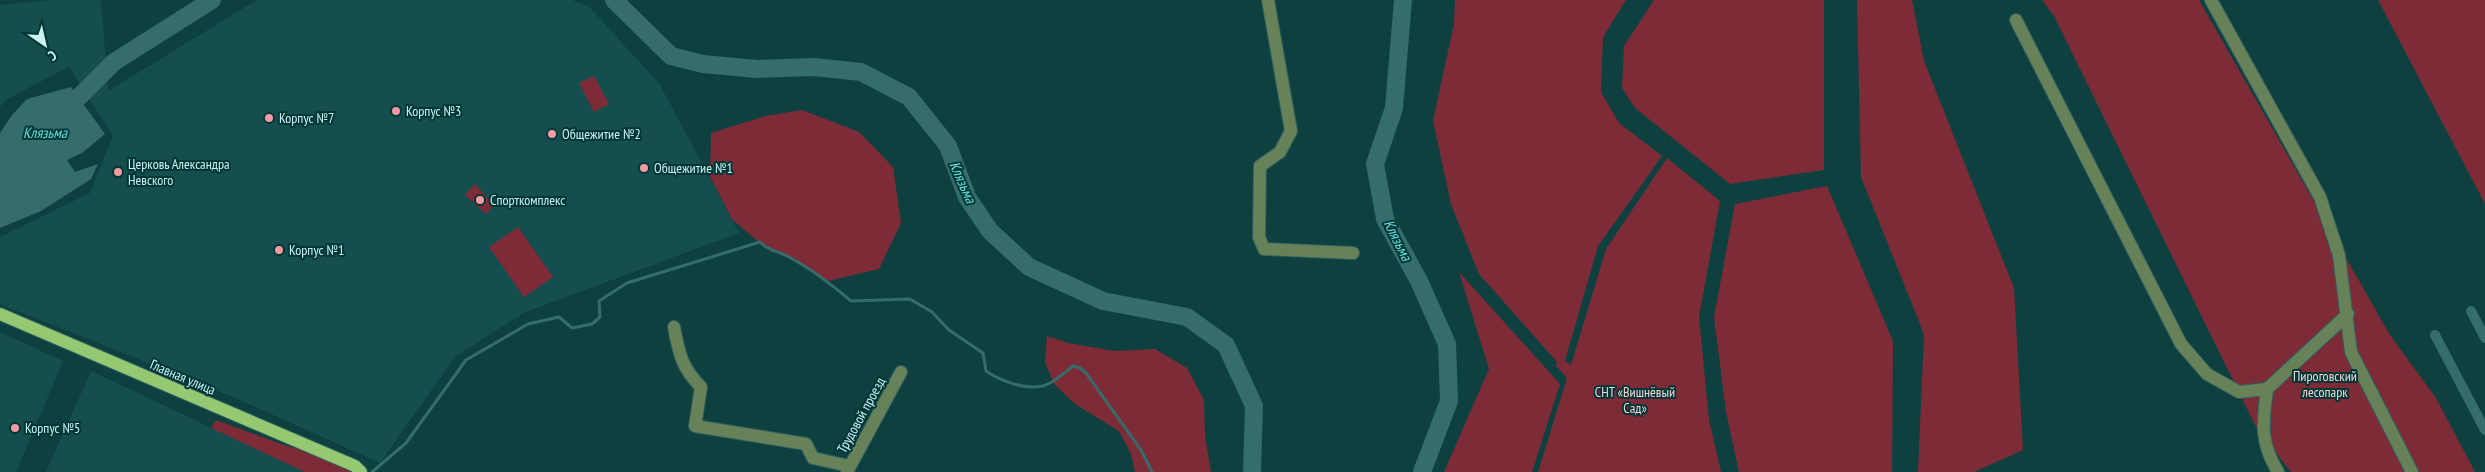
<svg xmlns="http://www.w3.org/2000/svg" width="2485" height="472" viewBox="0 0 2485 472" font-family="'PT Sans Narrow',sans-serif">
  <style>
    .built { fill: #154e4e }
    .green { fill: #7e2b38 }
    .water { fill: #346d6c }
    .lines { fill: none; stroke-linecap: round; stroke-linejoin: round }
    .stream { stroke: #346d6c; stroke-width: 3 }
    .canal { stroke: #346d6c; stroke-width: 10 }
    .river { stroke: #346d6c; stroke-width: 18 }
    .minor-casing { stroke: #306060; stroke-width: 14 }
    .major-casing { stroke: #306060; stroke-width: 14 }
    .minor { stroke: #678158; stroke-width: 12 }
    .major { stroke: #94c972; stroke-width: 12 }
    .poi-dot { fill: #f49aa2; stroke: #003635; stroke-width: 2 }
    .labels { text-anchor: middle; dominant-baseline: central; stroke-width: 4; stroke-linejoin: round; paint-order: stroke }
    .poi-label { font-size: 14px; fill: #c9f2f1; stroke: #003635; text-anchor: start }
    .park-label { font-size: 14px; fill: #f5d4d6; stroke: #003635 }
    .street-label { font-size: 14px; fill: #c9f2f1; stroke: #003635 }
    .water-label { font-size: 15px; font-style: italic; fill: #66dfde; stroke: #003635 }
  </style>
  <rect width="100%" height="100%" fill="#0e4040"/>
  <path class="built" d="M52,0H101L108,91L257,0H572L589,7L659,83L739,233L523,313L454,358L380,463L231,396L0,304V237L90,193L113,136L69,67L7,99L0,107V5Z
    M0,332L63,361L16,472H0Z
    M91,371L305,472H46Z"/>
  <path class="green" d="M1455,0H1626L1603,37L1601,92L1619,123L1662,156L1598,246L1565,361L1571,365L1606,249L1667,158L1720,201L1699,317L1709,420L1721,472H1538L1567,378L1556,366L1557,362L1479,274L1451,204L1433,121L1454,24Z
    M1654,0H1824V170L1730,184L1635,108L1622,88L1624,46Z
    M1857,0H1912L1924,61L2014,288L2023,450L1974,472H1918L1924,334L1861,177Z
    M2042,0H2199L2390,335L2436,398L2475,472H2291L2256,427L2054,16Z
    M2378,0H2485V204Z
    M594,76L609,104L594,112L579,83Z
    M802,110L859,132L893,167L901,223L879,269L828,281L787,256L764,247L732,219L710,177L711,133L766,116Z
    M475,184L494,205L486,214L465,195Z
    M1827,186L1893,341L1892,472H1739L1726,412L1714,317L1735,204Z
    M518,227L553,277L524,297L489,247Z
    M1459,272L1560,384L1532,472H1444L1489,369Z
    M1047,336L1068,343L1115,351L1155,349L1187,368L1204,400L1205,436L1211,472H1135L1131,454L1119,431L1075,404L1054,384L1045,362Z
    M216,420L284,445L355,466L361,472H305L211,428Z"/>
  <path class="water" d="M71,87L105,134L82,153L67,160L75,172L98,164L91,179L41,211L0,228V133L12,115L27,99Z"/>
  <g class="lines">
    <path class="stream" d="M372,472L406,443L466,360L528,324L559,317L572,328L592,324L600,317L599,301L627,283L760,242C767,250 777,251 787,256C810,268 831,284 851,301L910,299L932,312L949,330L983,353L986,371C1001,381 1024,390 1043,386C1054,383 1064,373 1073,366L1080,368L1086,373L1141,450L1152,472"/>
    <path class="canal" d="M2471,311L2485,338
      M2435,335L2485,430"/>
    <path class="river" d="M614,0L671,56L703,64L757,69L814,67L861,72L909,97L948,146L967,197L990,231L1029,267L1103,301L1187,317L1226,345L1254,406L1252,472
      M1403,0L1394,108L1375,164L1385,219L1419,281L1447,344L1449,401L1422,472
      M62,114L114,62L212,0"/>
    <defs>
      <path id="minor" d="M1268,0L1291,131L1280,152L1260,166L1259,237L1264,249L1353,253
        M2211,0L2320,197L2339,255L2351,352L2412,472
        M2016,20L2181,344L2207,374L2239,392L2267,389L2348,314
        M674,327C679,354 682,368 701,387L695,426L806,444L813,458L849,466
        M2267,389C2263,423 2259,440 2278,472
        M847,472L901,372"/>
      <path id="major" d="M0,314L355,466L361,472"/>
    </defs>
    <use href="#minor" class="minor-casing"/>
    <use href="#major" class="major-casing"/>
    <use href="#minor" class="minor"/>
    <use href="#major" class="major"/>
  </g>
  <g class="poi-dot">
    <circle cx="396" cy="111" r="5"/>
    <circle cx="269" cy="118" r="5"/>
    <circle cx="552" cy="134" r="5"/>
    <circle cx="644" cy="168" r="5"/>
    <circle cx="118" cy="172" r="5"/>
    <circle cx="480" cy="200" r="5"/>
    <circle cx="279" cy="250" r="5"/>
    <circle cx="15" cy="428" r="5"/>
  </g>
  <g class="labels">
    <g class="poi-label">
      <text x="406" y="111">Корпус №3</text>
      <text x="279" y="118">Корпус №7</text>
      <text x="562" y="134">Общежитие №2</text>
      <text x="128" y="164">Церковь Александра<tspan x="128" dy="16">Невского</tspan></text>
      <text x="654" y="168">Общежитие №1</text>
      <text x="490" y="200">Спорткомплекс</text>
      <text x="289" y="250">Корпус №1</text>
      <text x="25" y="428">Корпус №5</text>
    </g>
    <g class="park-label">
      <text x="2325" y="376">Пироговский<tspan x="2325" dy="16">лесопарк</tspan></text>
      <text x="1635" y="392">СНТ «Вишнёвый<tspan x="1635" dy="16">Сад»</tspan></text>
    </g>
    <g class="street-label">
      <text transform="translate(183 377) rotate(23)">Главная улица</text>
      <text transform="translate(861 415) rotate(-61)">Трудовой проезд</text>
    </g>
    <g class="water-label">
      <text x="45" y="132">Клязьма</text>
      <text transform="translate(963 182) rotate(66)">Клязьма</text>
      <text transform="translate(1398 240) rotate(63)">Клязьма</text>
    </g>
  </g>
  <g transform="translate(45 45) rotate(146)" stroke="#003635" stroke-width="4" paint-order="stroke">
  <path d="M0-4L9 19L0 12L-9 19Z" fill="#c9f2f1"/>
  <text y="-8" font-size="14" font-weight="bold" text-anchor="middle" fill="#c9f2f1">С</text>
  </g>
</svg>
